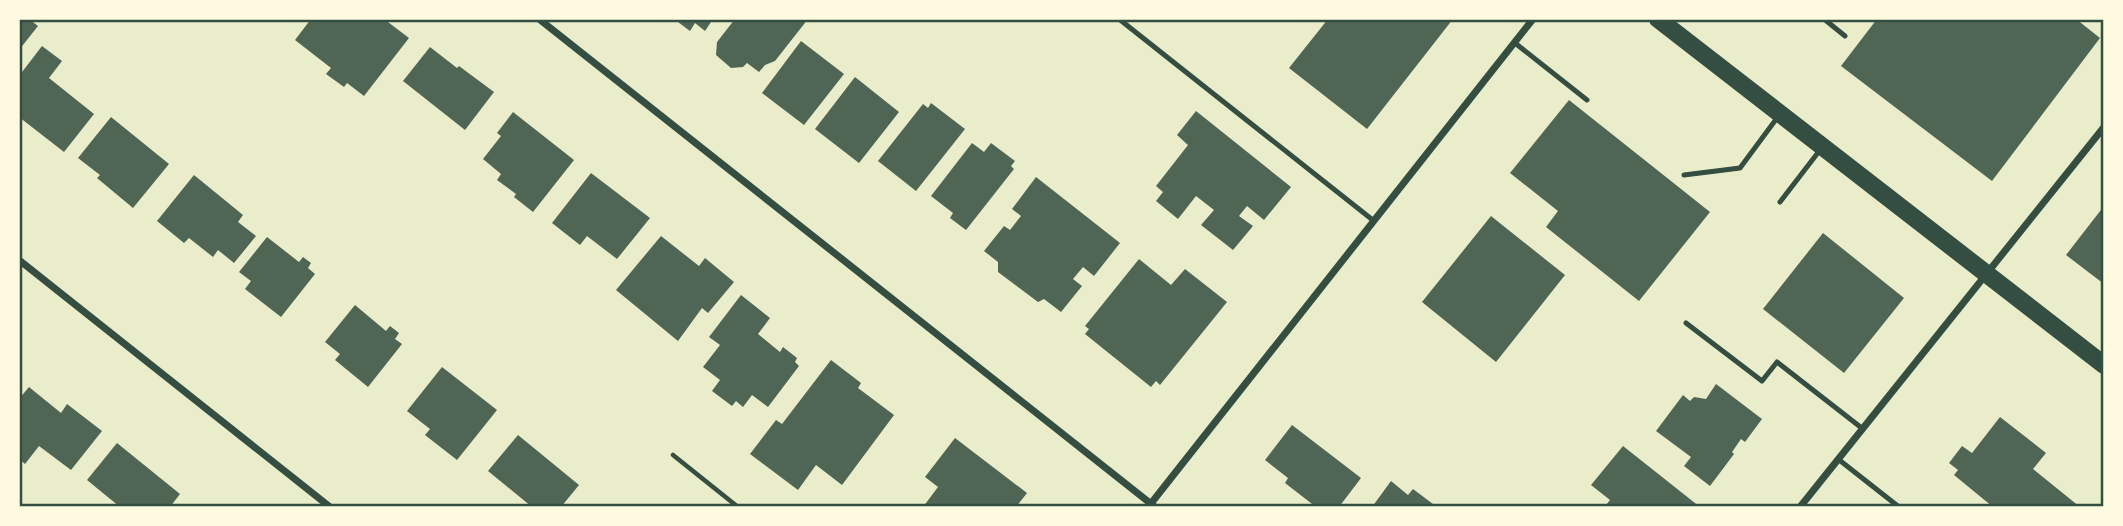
<svg xmlns="http://www.w3.org/2000/svg" width="2123" height="526" viewBox="0 0 2123 526" font-family="'Asap Condensed',sans-serif">
  <style>
    .building { fill: #4f6655 }
    .lines { fill: none; stroke-linecap: round; stroke-linejoin: round }
    .path { stroke: #344e41; stroke-width: 4.5 }
    .service { stroke: #344e41; stroke-width: 5 }
    .minor { stroke: #344e41; stroke-width: 7 }
    .primary { stroke: #344e41; stroke-width: 18 }
    .neatline { fill: none; stroke: #344e41; stroke-width: 2.5 }
  </style>
  <rect width="100%" height="100%" fill="#e9edc9"/>
  <path class="building" d="M19,19H29L38,26L19,50Z
    M311,19H384L409,38L364,96L347,83L344,87L326,74L331,68L295,40Z
    M674,19H713L705,31L695,23L690,31Z
    M735,19H808L775,61L765,65L759,72L747,63L743,67L731,68L716,55L717,42Z
    M1328,19H1453L1367,129L1289,68Z
    M1877,19H2076L2100,38L1992,181L1841,66Z
    M801,41L844,74L804,125L762,93Z
    M42,46L62,61L49,78L94,114L64,152L19,117V76Z
    M430,47L457,68L459,66L494,92L465,130L403,81Z
    M855,77L899,112L859,163L815,129Z
    M1569,100L1710,212L1639,301L1546,227L1558,211L1510,173Z
    M931,103L965,129L916,191L878,161L923,104L928,108Z
    M1196,111L1291,187L1264,220L1247,206L1239,216L1253,226L1233,250L1201,225L1214,210L1196,196L1178,219L1156,201L1163,192L1156,186L1188,145L1177,135Z
    M513,112L574,160L533,212L514,197L516,194L497,180L501,174L483,159L501,136L497,133Z
    M111,117L169,164L133,208L97,178L100,175L78,158Z
    M972,143L984,152L991,143L1015,161L1011,166L1014,169L966,230L950,218L953,213L931,196Z
    M591,173L650,218L617,259L587,236L580,245L552,223Z
    M194,175L243,215L238,222L256,236L234,263L218,250L213,257L189,238L184,243L157,221Z
    M1036,177L1120,243L1094,276L1083,267L1073,279L1082,286L1061,312L1044,299L1038,302L998,272V262L984,251L1004,226L1010,230L1021,216L1012,209Z
    M2104,206V284L2066,255Z
    M1491,216L1565,275L1496,362L1422,302Z
    M1823,233L1904,298L1844,373L1763,309Z
    M661,236L699,266L705,258L734,282L708,313L702,308L678,341L616,290Z
    M267,237L299,262L303,257L311,263L308,268L315,274L281,317L245,289L251,281L239,272Z
    M1139,259L1171,285L1185,269L1227,302L1160,385L1156,381L1151,387L1085,334L1089,329L1085,326Z
    M741,295L770,318L758,334L780,352L783,347L797,358L795,362L799,366L768,407L752,395L743,407L736,401L732,406L712,391L720,380L703,367L720,345L709,337Z
    M355,305L386,331L390,326L399,333L395,339L402,344L368,387L335,360L340,354L325,342Z
    M831,360L861,383L858,388L894,415L842,485L816,465L798,490L750,454L776,420L782,424Z
    M442,367L497,410L457,460L425,435L430,429L407,411Z
    M1716,384L1762,419L1745,442L1741,439L1732,452L1734,454L1710,486L1684,466L1691,457L1656,431L1683,395L1690,401L1694,397L1706,399Z
    M29,387L61,413L67,404L102,431L71,470L39,446L25,464L19,459V399Z
    M2000,417L2046,453L2033,469L2080,507H1993L1954,475L1958,470L1949,463L1962,446L1972,453Z
    M1292,425L1361,478L1339,507H1316L1285,483L1288,478L1265,460Z
    M518,435L579,485L561,507H532L488,471Z
    M955,438L1027,493L1016,507H923L938,487L925,477Z
    M117,443L180,494L170,507H120L87,480Z
    M1623,446L1700,507H1609L1606,505L1610,500L1591,485Z
    M1391,481L1408,495L1413,489L1437,507H1372Z"/>
  <g class="lines">
    <path class="path" d="M673,455L738,507"/>
    <path class="service" d="M1119,19L1374,221
      M1824,19L1845,36
      M1515,43L1587,100
      M1684,175L1740,168L1777,118
      M1780,202L1820,150
      M1686,323L1762,381L1777,362L1863,429
      M1838,459L1899,507"/>
    <path class="minor" d="M539,19L1155,507
      M19,260L330,507
      M1149,506L1533,19
      M1800,507L2104,127"/>
    <path class="primary" d="M1658,19L2104,365"/>
  </g>
  <rect width="2123" height="526" fill="none" stroke="#fefae0" stroke-width="42"/>
  <rect x="21" y="21" width="2081" height="484" class="neatline"/>
</svg>
